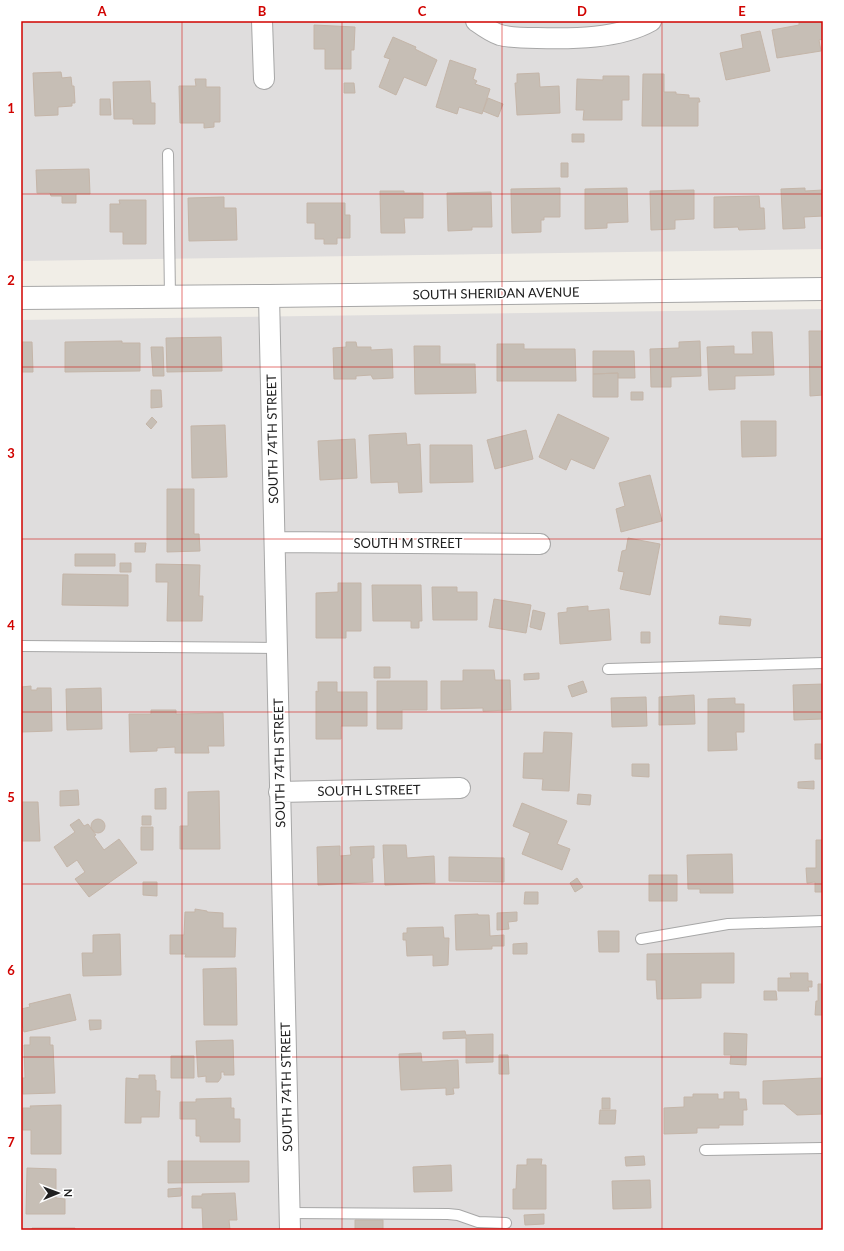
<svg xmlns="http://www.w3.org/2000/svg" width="844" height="1251" viewBox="0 0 844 1251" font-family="Lato,sans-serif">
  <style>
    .residential { fill: #dfdddd }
    .building { fill: #c6beb5; stroke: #c4b5a8 }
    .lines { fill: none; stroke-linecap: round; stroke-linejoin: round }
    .service-casing { stroke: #a7a7a7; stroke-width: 12 }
    .minor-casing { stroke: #a7a7a7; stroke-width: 22 }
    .tertiary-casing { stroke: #a7a7a7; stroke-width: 24 }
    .service { stroke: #fff; stroke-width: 10 }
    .minor { stroke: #fff; stroke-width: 20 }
    .tertiary { stroke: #fff; stroke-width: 22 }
    .grid { fill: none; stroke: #d10300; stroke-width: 1; stroke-opacity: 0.55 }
    .labels { text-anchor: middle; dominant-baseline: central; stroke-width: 3; stroke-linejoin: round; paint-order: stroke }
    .street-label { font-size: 13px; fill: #202020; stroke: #fff }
    .neatline { fill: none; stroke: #d10300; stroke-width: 1.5 }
    .grid-label { font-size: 13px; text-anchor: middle; font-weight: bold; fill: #d10300 }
  </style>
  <rect width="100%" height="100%" fill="#f1eee7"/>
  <path class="residential" d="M21,21H823V249L21,261Z
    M823,309V1230H21V320Z"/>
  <path class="building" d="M822,21L823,39L819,40L821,51L777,58L772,30L799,25V22L802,21Z
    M314,25L355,27L354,50H351V69H325V49H314Z
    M760,31L770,71L726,80L720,53L743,48L741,35Z
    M393,37L416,47L415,49L437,60L426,86L404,77L396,95L379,87L390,59L384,57Z
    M450,60L476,69L473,79L477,81L475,84L490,89L482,114L459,107L457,114L436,107Z
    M61,72L62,78L71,77L72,86H74L75,103H72V106L58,107V115L35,116L33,73Z
    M539,73L540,87L559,86L560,113L517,115L515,83H517V74Z
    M643,74H664V92H676V94L689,95V98H699L700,102H698V126H642Z
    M603,76H629V100H622V120H583L584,110H576L577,79L603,80Z
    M195,79H206V87H220V122H214V127L204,128V123H180L179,86H196Z
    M150,81L151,103H155V124H133V119H114L113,82Z
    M344,83H354L355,93H344Z
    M488,98L503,104L498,117L483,111Z
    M100,99H110L111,115H100Z
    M572,134H584V142H572Z
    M561,163H568V177H561Z
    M89,169L90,194H76V203H62V196H51L50,193H37L36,170Z
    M560,188V217H544V220H541V232L512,233L511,189Z
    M627,188L628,222L607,223V228L585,229V189Z
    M805,188V191L823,190V216L804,217L805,228L783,229L781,189Z
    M694,190V219L675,220V229L651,230L650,191Z
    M380,191H404V193H423V218H404L405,233H381Z
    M491,192L492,227H472V230L448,231L447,193Z
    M759,196L760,208H764L765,229L739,230L738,227L714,228V197Z
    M224,197V208H236L237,240L189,241L188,198Z
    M119,200H146V244H123V232H110V204H120Z
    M307,203H345V215H350V238H337V244H324V239H315V223H307Z
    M809,331H823V395L810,396Z
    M752,332H772L774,375L735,376V389L709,390L707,347L734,346V354H753Z
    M221,337L222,371L167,372L166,338Z
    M122,341V343H140V371L65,372V342Z
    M700,341L701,376L671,377V387H651L650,349L679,348V342Z
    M21,342H32L33,372H21Z
    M346,342H356L357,347H371V350L392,349L393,378L373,379L371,375L356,376V379H334L333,348L346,347Z
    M497,344H524V349H575L576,381H497Z
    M414,346H440V364H475L476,393L415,394Z
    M151,347H163L164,376H153Z
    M593,351H634L635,378H618V373L593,374Z
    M618,373V397H593V374Z
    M151,390H161L162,407L151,408Z
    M631,392H643V400H631Z
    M558,414L609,438L594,469L571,459L566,470L539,457Z
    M152,417L157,422L151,429L146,424Z
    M741,421H776V456L742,457Z
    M225,425L227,477L192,478L191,426Z
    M526,430L533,459L495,469L487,440Z
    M406,433L407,445L420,444L422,492L399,493L398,482L371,483L369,435Z
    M355,439L357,478L320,480L318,441Z
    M430,445H472L473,482L430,483Z
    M650,475L662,521L621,532L616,509L625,506L619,483Z
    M167,489H194V534H199L200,551L167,552Z
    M628,538L660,544L650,595L620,589L624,572L618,571L622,551L626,550Z
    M135,543H146L145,552H135Z
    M75,554H115V566H75Z
    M120,563H131V572H120Z
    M156,564L200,565L199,596H203L202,621H167L168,582H156Z
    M63,574L128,575V606L62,605Z
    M338,583H361V631H346V638H316V593L338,592Z
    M372,585H421L422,621H419V628H411V621H373Z
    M432,587H457V592H477V620H433Z
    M494,599L531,605L526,633L489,627Z
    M588,606V611L609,609L611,640L560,644L558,613L567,612V608Z
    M533,610L545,613L541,630L530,627Z
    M720,616L751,619L750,626L719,624Z
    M641,632H650V643H641Z
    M374,667H390V678H374Z
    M463,670H494L495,680H510L511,710L483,711V708L441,709V681H463Z
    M539,673V679L524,680V674Z
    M377,681H427V710H402V729H377Z
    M583,681L587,692L572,697L568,686Z
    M318,682H337V692H367V726H341V739H316V691L318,692Z
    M823,684V719L794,720L793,685Z
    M31,686V690H37V688H51L52,731L22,732L21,687Z
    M101,688L102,729L67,730L66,689Z
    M694,695L695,724L659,725V697Z
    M646,697L647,726L612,727L611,698Z
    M735,698V704H744V732H736L737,750L708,751V699Z
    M151,710H176V714L223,713L224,746H208L209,753H175V747L157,748V751L130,752L129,714H151Z
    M544,732L572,733L569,791L542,790L543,779L523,778L524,753H543Z
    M815,744H823V759H815Z
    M632,764H649V777L632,776Z
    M814,781V789L798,788V782Z
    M166,788V809H155V789Z
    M78,790L79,805L60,806V791Z
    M219,791L220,849H180V826H188V792Z
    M578,794L591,795L590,805L577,804Z
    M21,802H38L40,841H21Z
    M522,803L567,821L557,844L570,849L562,870L522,854L530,833L513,826Z
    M142,816H151V825H142Z
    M79,819L84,826L88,824L96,835L94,836L104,850L119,839L137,863L89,897L75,879L85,872L77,860L67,867L54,847L75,832L70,825Z
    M91 826a7 7 0 1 1 14 0a7 7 0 1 1-14 0Z
    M141,827H153V850H141Z
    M816,840H823V892H815V882L807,883L806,868H816Z
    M383,845H406L407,858L434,856L435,883L385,885Z
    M340,846V856L351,855L350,847L374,846V858H372L373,882L318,885L317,847Z
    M732,854L733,893H700V889H688L687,855Z
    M449,857L504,858V882L449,881Z
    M649,875H677V901H649Z
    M577,878L583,887L575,892L570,883Z
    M143,882H157V896L143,895Z
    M525,892H538V904H524Z
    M195,909L207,911V912L223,913V928H236L235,957H185L186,954H170V935H184L185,912H195Z
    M517,912V921L508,922L509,929L497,930V913Z
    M478,914V915H489L490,936L504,935V946H492V949L456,950L455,915Z
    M443,927L444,938H449L448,965L433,966V955L407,956L406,940H403V933H407V928Z
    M598,931H619V952H599Z
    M120,934L121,975L83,976L82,953H93V935Z
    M527,943V954H513V944Z
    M734,953V983H701V998L657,999L656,980H647V954Z
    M236,968L237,1025H204L203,969Z
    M790,973H808V981H812V987H808L809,991H778V978H791Z
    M818,984H823V1015H815L816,1001H818Z
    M764,991H776L777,1000H764Z
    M70,994L76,1020L24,1032L21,1019V1009L30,1007L29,1004Z
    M89,1020H101V1029L90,1030Z
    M465,1031L466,1035L493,1034V1062L466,1063V1038L443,1039V1032Z
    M724,1033L747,1034L746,1065L730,1064L731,1055H724Z
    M30,1037H50V1045H53L55,1093L23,1094L22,1078H25L24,1045H30Z
    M233,1040L234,1075H224V1072H221V1078L218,1082H206V1076L198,1077L196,1041Z
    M421,1053L422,1062L458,1060L459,1088H453L454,1094L446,1095V1088L401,1090L399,1054Z
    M499,1055H508L509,1074H499Z
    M171,1056H194V1078H171Z
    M139,1075H155V1080H156V1091H160L159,1117H141V1123H125L126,1078L139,1079Z
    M823,1078V1114L797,1115L784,1104H763V1081Z
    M724,1092H739V1099H746L747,1110H743V1125H719V1128H697V1133L664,1134V1108L684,1107V1097H693V1094H718V1099H724Z
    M231,1098V1108H234V1119H240V1142H200V1136H196V1119H180V1102H196V1099Z
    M602,1098H610V1109H602Z
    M61,1105V1154H31V1130H23V1108H31L30,1106Z
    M600,1110H616L615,1124H599Z
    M644,1156L645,1165L626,1166L625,1157Z
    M527,1159H542L541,1165H546V1209H513V1189H516L517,1165H527Z
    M168,1161H249V1182L168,1183Z
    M451,1165L452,1191L414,1192L413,1167Z
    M27,1168L56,1169V1198L65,1199V1214H26Z
    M650,1180L651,1208L613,1209L612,1181Z
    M181,1188V1196L168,1197V1189Z
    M235,1193L237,1220H229L230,1230H203L202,1208H192V1196H202V1194Z
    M544,1214V1224L525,1225L524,1215Z
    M355,1220H383V1230H355Z
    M32,1228H75V1230H32Z"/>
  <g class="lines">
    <defs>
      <path id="service" d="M168,154L170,297
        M21,646L277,648
        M608,669L823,663
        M641,939L728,924L823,921
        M705,1150L823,1148
        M289,1213L448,1214L458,1215L478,1222L506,1223"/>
      <path id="minor" d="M262,21L264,79
        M476,21C483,26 491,32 500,35C511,38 525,38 537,38C572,39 619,39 651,21
        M269,296L290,1230
        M275,542L540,544
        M279,792L460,788"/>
      <path id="tertiary" d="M21,298L269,296L823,289"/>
    </defs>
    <use href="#service" class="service-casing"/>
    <use href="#minor" class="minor-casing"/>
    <use href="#tertiary" class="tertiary-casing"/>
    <use href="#service" class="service"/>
    <use href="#minor" class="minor"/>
    <use href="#tertiary" class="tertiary"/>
  </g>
  <path class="grid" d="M182,21V1230M342,21V1230M502,21V1230M662,21V1230M21,194H823M21,367H823M21,539H823M21,712H823M21,884H823M21,1057H823"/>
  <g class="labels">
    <g class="street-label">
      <text transform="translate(496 293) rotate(-1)">SOUTH SHERIDAN AVENUE</text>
      <text transform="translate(272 439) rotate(-91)">SOUTH 74TH STREET</text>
      <text x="408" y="543">SOUTH M STREET</text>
      <text transform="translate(279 763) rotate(-91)">SOUTH 74TH STREET</text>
      <text transform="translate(369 790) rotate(-1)">SOUTH L STREET</text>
      <text transform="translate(286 1087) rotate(-91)">SOUTH 74TH STREET</text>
    </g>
  </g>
  <rect width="844" height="1251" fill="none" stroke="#ffffff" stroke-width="44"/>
  <g transform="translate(58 1193) rotate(89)" stroke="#ffffff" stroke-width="3" paint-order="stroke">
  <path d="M0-3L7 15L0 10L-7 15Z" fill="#202020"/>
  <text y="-6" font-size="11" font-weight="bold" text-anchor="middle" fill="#202020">N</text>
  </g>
  <rect x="22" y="22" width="800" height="1207" class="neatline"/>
  <g class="grid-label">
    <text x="102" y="16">A</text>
    <text x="262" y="16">B</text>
    <text x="422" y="16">C</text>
    <text x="582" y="16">D</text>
    <text x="742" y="16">E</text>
    <text x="11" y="113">1</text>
    <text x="11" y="285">2</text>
    <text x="11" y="458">3</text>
    <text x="11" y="630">4</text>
    <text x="11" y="802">5</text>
    <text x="11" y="975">6</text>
    <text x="11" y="1147">7</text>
  </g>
</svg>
